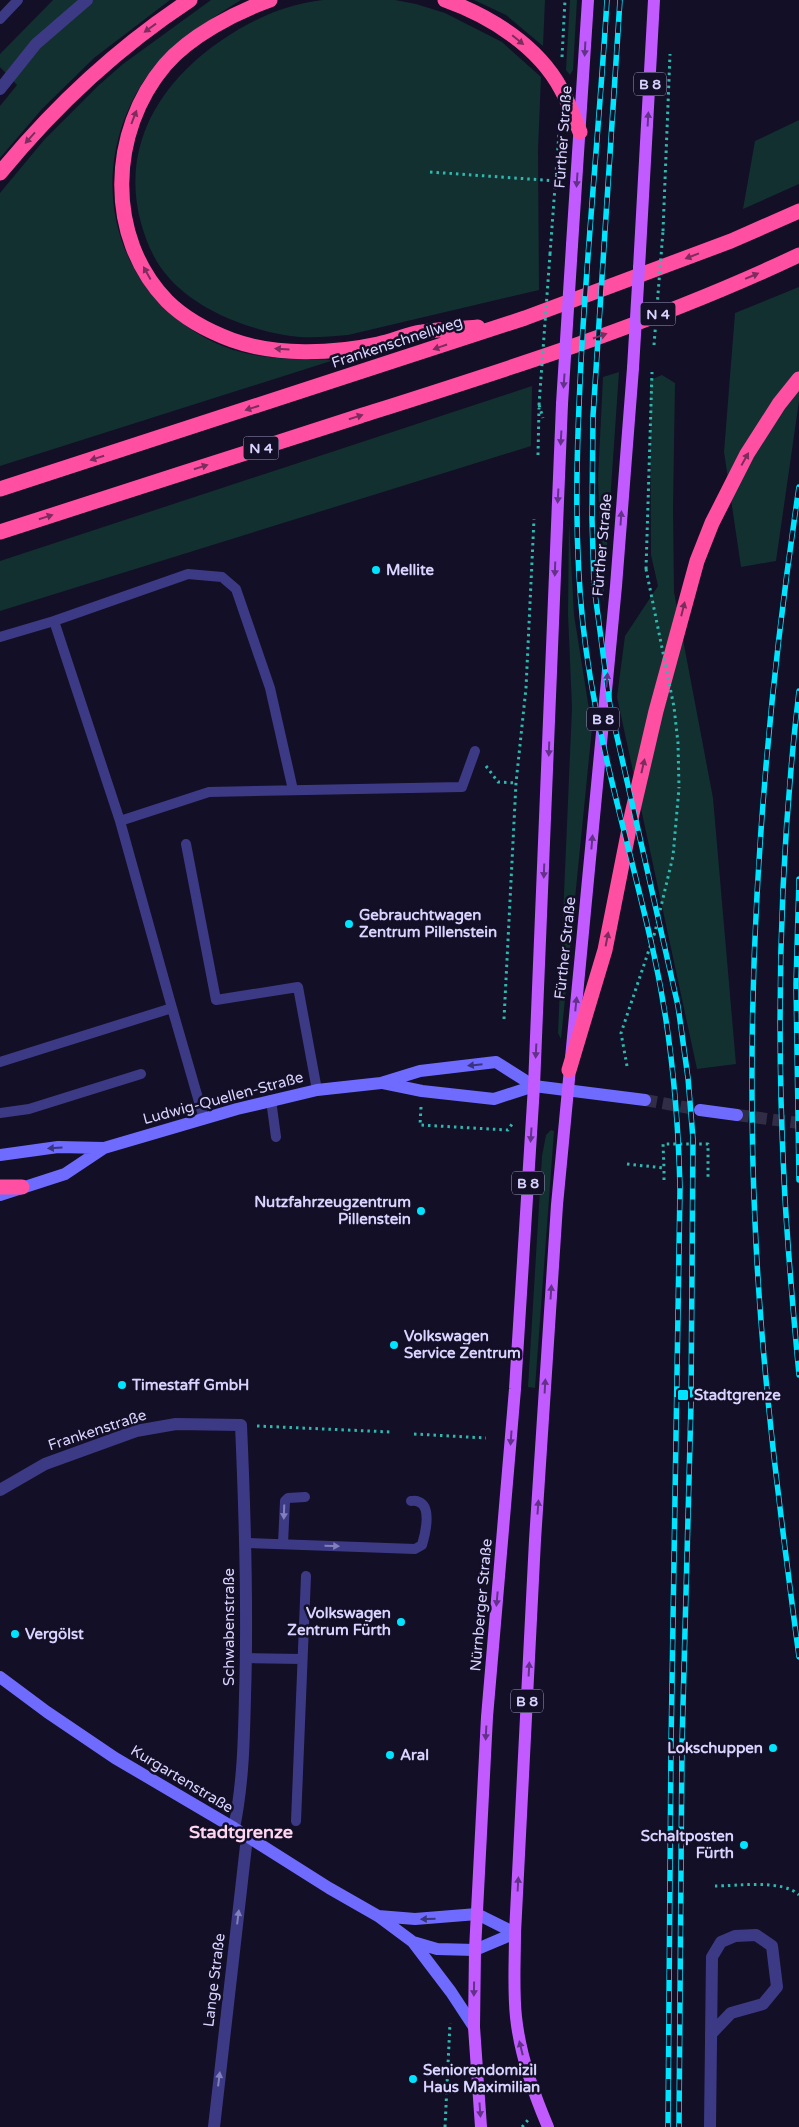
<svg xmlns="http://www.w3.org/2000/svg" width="799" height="2127" viewBox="0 0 799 2127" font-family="'Varela Round',sans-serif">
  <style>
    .green { fill: #12302f }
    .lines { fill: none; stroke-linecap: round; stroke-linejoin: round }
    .secondary-tunnel { stroke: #312d47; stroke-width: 12; stroke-dasharray: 12 6; stroke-linecap: butt }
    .path { stroke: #2fb8b0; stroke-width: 3; stroke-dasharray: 2.5 4; stroke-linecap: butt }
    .lane { stroke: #3d3a85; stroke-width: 10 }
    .street { stroke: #3d3a85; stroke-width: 12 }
    .secondary { stroke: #6f6bff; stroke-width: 12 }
    .primary { stroke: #c25bff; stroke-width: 12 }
    .highway { stroke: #ff4fa3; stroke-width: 15 }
    .rail-casing { stroke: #00e5ff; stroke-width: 5.5 }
    .rail { stroke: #130f26; stroke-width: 4; stroke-dasharray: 11; stroke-linecap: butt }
    .path-bridge { stroke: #2fb8b0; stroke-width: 3; stroke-dasharray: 2.5 4; stroke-linecap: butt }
    .primary-bridge { stroke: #c25bff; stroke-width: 12 }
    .oneway { fill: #7d2c5e }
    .oneway2 { fill: #623188 }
    .oneway3 { fill: #38347d }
    .oneway4 { fill: #837fbc }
    .poi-dot { fill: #00e5ff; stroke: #130f26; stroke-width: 2 }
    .labels { text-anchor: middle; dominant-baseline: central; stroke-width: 5; stroke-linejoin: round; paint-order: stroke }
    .shield { fill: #130f26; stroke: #9e99be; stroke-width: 1 }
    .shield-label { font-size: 14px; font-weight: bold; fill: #d9d4ff }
    .street-label { font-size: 15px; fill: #d9d4ff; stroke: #130f26 }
    .poi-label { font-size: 15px; font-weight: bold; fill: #d9d4ff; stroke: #130f26; text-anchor: start }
    .quarter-label { font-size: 18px; font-weight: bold; fill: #ffd6f0; stroke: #130f26 }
  </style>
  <rect width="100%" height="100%" fill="#130f26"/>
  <path class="green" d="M53,0H170L94,58L42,109L0,158V106L17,85L0,67V54Z
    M211,0H241C207,21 165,48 143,82C81,180 116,303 225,347C259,360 298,359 334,360L0,466V193L44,140L99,85L123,64Z
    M323,0H395L416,4L445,13L502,42L541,77L538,150L539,290L348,335C327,337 305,339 284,335C245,328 198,310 170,279C155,263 147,244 141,223C120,146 160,82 222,40C253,19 286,4 323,0Z
    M474,0H545L543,46L506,15Z
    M570,0H577L573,70L570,75L566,70Z
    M799,120V184L743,209L755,141Z
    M799,287V401L776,561L741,567L724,452L735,313Z
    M619,372L603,604L598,479L603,377Z
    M662,375L675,383L673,508L674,592L713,798L736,1064L697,1069L617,697L625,636L658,586L651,555L650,380Z
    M532,386L531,446L0,611V561Z
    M569,522L574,615L592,728L561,1039L558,1033L572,708L568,614Z
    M551,1130L554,1131L535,1388L528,1387L542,1156L546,1135Z"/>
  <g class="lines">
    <path class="secondary-tunnel" d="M645,1100L700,1110
      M737,1115L799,1123"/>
    <path class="path" d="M562,57L565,0
      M430,172L557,181
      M663,231L670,54
      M550,254L559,133
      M539,405L543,418
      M538,455L539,408
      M646,569L652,372
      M486,766L498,782L516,783
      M504,1019L516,783L526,688L534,519
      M627,1066L621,1033L655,932L673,856L679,788
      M421,1107L420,1125L508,1130L514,1121
      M627,1164L664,1168L663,1144H708V1180
      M664,1180V1168
      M257,1426L391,1432
      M414,1434L486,1438
      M715,1886C737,1886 783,1879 799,1895
      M445,2127L450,2023
      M522,2127L528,2120"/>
    <path class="lane" d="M0,19L18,0
      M54,621L188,574L222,577L236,589L270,688L293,790
      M0,637L54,621L120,821L172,1008
      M120,821L209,792L462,787L475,751
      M186,844L216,1000L298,987L317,1090
      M0,1062L172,1008L204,1119
      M271,1100L276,1137
      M0,1113L29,1109L141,1074
      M246,1543L415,1549L422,1545C425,1535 432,1507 419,1502C416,1500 413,1501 411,1501
      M283,1544L285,1501L288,1498L305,1497
      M246,1658L302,1659
      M296,1821L306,1576"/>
    <path class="street" d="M0,89L36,44L87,0
      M0,1490L45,1464L136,1431L176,1424L241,1425C245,1515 248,1605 245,1696C244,1741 243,1784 234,1828
      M214,2127L247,1837
      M710,2127L712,1957L721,1942L735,1936L756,1935L772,1946L777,1987L763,2004L731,2013L711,2034"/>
    <path class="secondary" d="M383,1083L422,1091L494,1099L534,1086
      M700,1110L737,1115
      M0,1155L58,1147L104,1148
      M0,1195L65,1174L104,1148L237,1109L317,1090L381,1083L420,1071L496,1062L534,1086L645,1100
      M0,1677L47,1712L115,1758L234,1828L329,1888L378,1916L413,1942L437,1949L475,1950L515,1933
      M378,1916L415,1919L477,1914L515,1933
      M413,1942L451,1992L474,2027"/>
    <path class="primary" d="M572,245L588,0
      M639,268L654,0
      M481,2127L474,2027L475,1950L487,1717L515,1389L534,1086L562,404
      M548,2127C533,2092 520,2055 516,2017C513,1989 515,1961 515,1933L535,1540L557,1205L616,586L633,368"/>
    <path class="highway" d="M270,0C234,13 190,36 165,65C109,131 105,237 167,301C185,319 208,331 232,340C276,356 332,354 378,344C393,341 407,334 422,332C440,329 460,329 478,327
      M445,0C490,16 538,46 561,89C569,103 574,117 580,132
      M0,173C55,106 117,48 190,0
      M0,489L525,318L731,241L799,211
      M0,532C120,494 240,454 360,416C508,369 658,322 799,255
      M569,1070L605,950L632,814L656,711L697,561L712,523L747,454L779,404L799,379
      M0,1187H22"/>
    <defs>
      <path id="rail" d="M607,0C600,114 589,228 582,343C577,437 573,531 583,625C595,737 630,845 654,955C671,1032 678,1109 680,1188L671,1746L668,2127
        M620,0L593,416L592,519L594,586L610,706L678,1006L688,1078L693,1139L691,1404L682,1744L679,2127
        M799,487C763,729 744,977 755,1222C761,1368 780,1512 799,1657
        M799,691C780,852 776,1017 784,1179C787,1244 793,1310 799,1375
        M799,879L796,984L799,1180"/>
    </defs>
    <use href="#rail" class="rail-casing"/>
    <use href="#rail" class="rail"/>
    <path class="path-bridge" d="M654,345L663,231
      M539,405L550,254
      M646,569L674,707L678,743L679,788"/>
    <path class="primary-bridge" d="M633,368L639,268
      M562,404L572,245"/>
  </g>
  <defs><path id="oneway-solid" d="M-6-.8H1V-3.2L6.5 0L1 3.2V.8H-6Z" transform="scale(1.25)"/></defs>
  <g class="oneway">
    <use href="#oneway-solid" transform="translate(150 28) rotate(144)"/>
    <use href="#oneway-solid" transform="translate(518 40) rotate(39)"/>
    <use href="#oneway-solid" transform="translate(134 117) rotate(-69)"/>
    <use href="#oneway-solid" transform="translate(30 138) rotate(132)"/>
    <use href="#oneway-solid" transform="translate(692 256) rotate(159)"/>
    <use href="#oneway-solid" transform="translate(147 273) rotate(-119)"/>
    <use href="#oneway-solid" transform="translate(752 276) rotate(-23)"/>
    <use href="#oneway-solid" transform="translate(600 336) rotate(-19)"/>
    <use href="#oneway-solid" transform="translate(440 347) rotate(161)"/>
    <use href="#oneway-solid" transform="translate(282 349) rotate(-176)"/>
    <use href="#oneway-solid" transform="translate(252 408) rotate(162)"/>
    <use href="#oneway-solid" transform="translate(356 417) rotate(-18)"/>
    <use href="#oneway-solid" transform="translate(97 458) rotate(162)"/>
    <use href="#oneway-solid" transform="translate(745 459) rotate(-61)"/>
    <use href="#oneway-solid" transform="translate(201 467) rotate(-18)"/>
    <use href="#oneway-solid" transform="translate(46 517) rotate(-18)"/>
    <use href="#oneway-solid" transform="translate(683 609) rotate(-76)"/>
    <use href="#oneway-solid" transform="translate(643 766) rotate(-77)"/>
    <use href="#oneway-solid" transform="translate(607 939) rotate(-79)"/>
  </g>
  <g class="oneway2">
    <use href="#oneway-solid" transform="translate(585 49) rotate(93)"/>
    <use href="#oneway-solid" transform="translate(648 119) rotate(-87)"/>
    <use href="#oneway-solid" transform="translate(577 180) rotate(94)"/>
    <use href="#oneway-solid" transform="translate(564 381) rotate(94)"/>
    <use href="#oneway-solid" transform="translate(561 438) rotate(93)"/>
    <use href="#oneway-solid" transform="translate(558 496) rotate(93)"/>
    <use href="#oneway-solid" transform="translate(621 518) rotate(-86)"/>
    <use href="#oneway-solid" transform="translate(555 569) rotate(92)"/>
    <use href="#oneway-solid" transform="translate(607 680) rotate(-85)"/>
    <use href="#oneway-solid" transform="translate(549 749) rotate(92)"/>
    <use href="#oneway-solid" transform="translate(592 842) rotate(-85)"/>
    <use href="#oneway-solid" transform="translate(544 871) rotate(92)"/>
    <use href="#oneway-solid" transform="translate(576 1004) rotate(-84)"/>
    <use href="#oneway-solid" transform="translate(536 1051) rotate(93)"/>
    <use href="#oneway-solid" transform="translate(531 1135) rotate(94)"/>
    <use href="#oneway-solid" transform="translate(551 1292) rotate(-86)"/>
    <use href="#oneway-solid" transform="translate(545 1386) rotate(-87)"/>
    <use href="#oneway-solid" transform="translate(511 1438) rotate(94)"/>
    <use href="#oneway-solid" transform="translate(538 1507) rotate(-86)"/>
    <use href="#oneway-solid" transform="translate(497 1599) rotate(95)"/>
    <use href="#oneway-solid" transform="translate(529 1669) rotate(-87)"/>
    <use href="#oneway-solid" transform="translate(486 1733) rotate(93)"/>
    <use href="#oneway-solid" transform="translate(518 1884) rotate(-87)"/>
    <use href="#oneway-solid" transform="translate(474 1989) rotate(91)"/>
    <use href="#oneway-solid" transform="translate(521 2048) rotate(-104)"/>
    <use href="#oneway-solid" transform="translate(480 2110) rotate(86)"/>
  </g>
  <g class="oneway3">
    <use href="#oneway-solid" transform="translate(475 1065) rotate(174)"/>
    <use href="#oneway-solid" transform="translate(55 1148) rotate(176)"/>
    <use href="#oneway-solid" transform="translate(428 1919) rotate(179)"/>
  </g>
  <g class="oneway4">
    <use href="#oneway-solid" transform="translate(284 1512) rotate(92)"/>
    <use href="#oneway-solid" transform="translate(332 1546) rotate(2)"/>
    <use href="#oneway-solid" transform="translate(238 1917) rotate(-83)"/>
    <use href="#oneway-solid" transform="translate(219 2079) rotate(-83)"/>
  </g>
  <g class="poi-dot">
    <circle cx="376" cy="570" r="5"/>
    <circle cx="349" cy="924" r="5"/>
    <circle cx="421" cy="1211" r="5"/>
    <circle cx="394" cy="1345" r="5"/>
    <circle cx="122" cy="1385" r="5"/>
    <rect x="677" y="1389" width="12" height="12" rx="2.5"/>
    <circle cx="401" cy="1622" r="5"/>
    <circle cx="15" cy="1634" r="5"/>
    <circle cx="773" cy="1748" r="5"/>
    <circle cx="390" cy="1755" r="5"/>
    <circle cx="744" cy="1845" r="5"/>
    <circle cx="413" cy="2079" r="5"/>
  </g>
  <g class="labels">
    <g class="shield">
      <rect x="634" y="72.5" width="32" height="23" rx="4"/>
      <rect x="640.5" y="302.5" width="35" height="23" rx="4"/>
      <rect x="243.5" y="436.5" width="35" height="23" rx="4"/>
      <rect x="587" y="707.5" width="32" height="23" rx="4"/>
      <rect x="512" y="1171.5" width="32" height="23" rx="4"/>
      <rect x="511" y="1689.5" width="32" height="23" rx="4"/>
    </g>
    <g class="shield-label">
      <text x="650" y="84">B 8</text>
      <text x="658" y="314">N 4</text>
      <text x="261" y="448">N 4</text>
      <text x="603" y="719">B 8</text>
      <text x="528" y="1183">B 8</text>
      <text x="527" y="1701">B 8</text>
    </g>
    <g class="street-label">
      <text transform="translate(563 137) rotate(-86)">Fürther Straße</text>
      <text transform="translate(397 342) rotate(-18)">Frankenschnellweg</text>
      <text transform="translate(602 545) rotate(-85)">Fürther Straße</text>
      <text transform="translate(565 948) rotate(-84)">Fürther Straße</text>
      <text transform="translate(223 1098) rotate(-15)">Ludwig-Quellen-Straße</text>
      <text transform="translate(97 1430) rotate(-18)">Frankenstraße</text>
      <text transform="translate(481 1605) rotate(-85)">Nürnberger Straße</text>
      <text transform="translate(229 1627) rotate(-90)">Schwabenstraße</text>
      <text transform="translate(182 1779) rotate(31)">Kurgartenstraße</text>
      <text transform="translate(214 1980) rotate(-83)">Lange Straße</text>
    </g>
    <g class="poi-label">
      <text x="386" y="570">Mellite</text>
      <text x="359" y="915">Gebrauchtwagen<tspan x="359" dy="17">Zentrum Pillenstein</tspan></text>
      <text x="411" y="1202" text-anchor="end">Nutzfahrzeugzentrum<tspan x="411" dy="17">Pillenstein</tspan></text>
      <text x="404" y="1336">Volkswagen<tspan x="404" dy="17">Service Zentrum</tspan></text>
      <text x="132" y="1385">Timestaff GmbH</text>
      <text x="694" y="1395">Stadtgrenze</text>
      <text x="391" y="1613" text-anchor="end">Volkswagen<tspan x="391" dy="17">Zentrum Fürth</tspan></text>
      <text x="25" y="1634">Vergölst</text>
      <text x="763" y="1748" text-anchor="end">Lokschuppen</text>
      <text x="400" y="1755">Aral</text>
      <text x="734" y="1836" text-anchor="end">Schaltposten<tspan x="734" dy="17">Fürth</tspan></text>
      <text x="423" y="2070">Seniorendomizil<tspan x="423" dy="17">Haus Maximilian</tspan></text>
    </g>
    <g class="quarter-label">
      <text x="241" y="1832">Stadtgrenze</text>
    </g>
  </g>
</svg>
